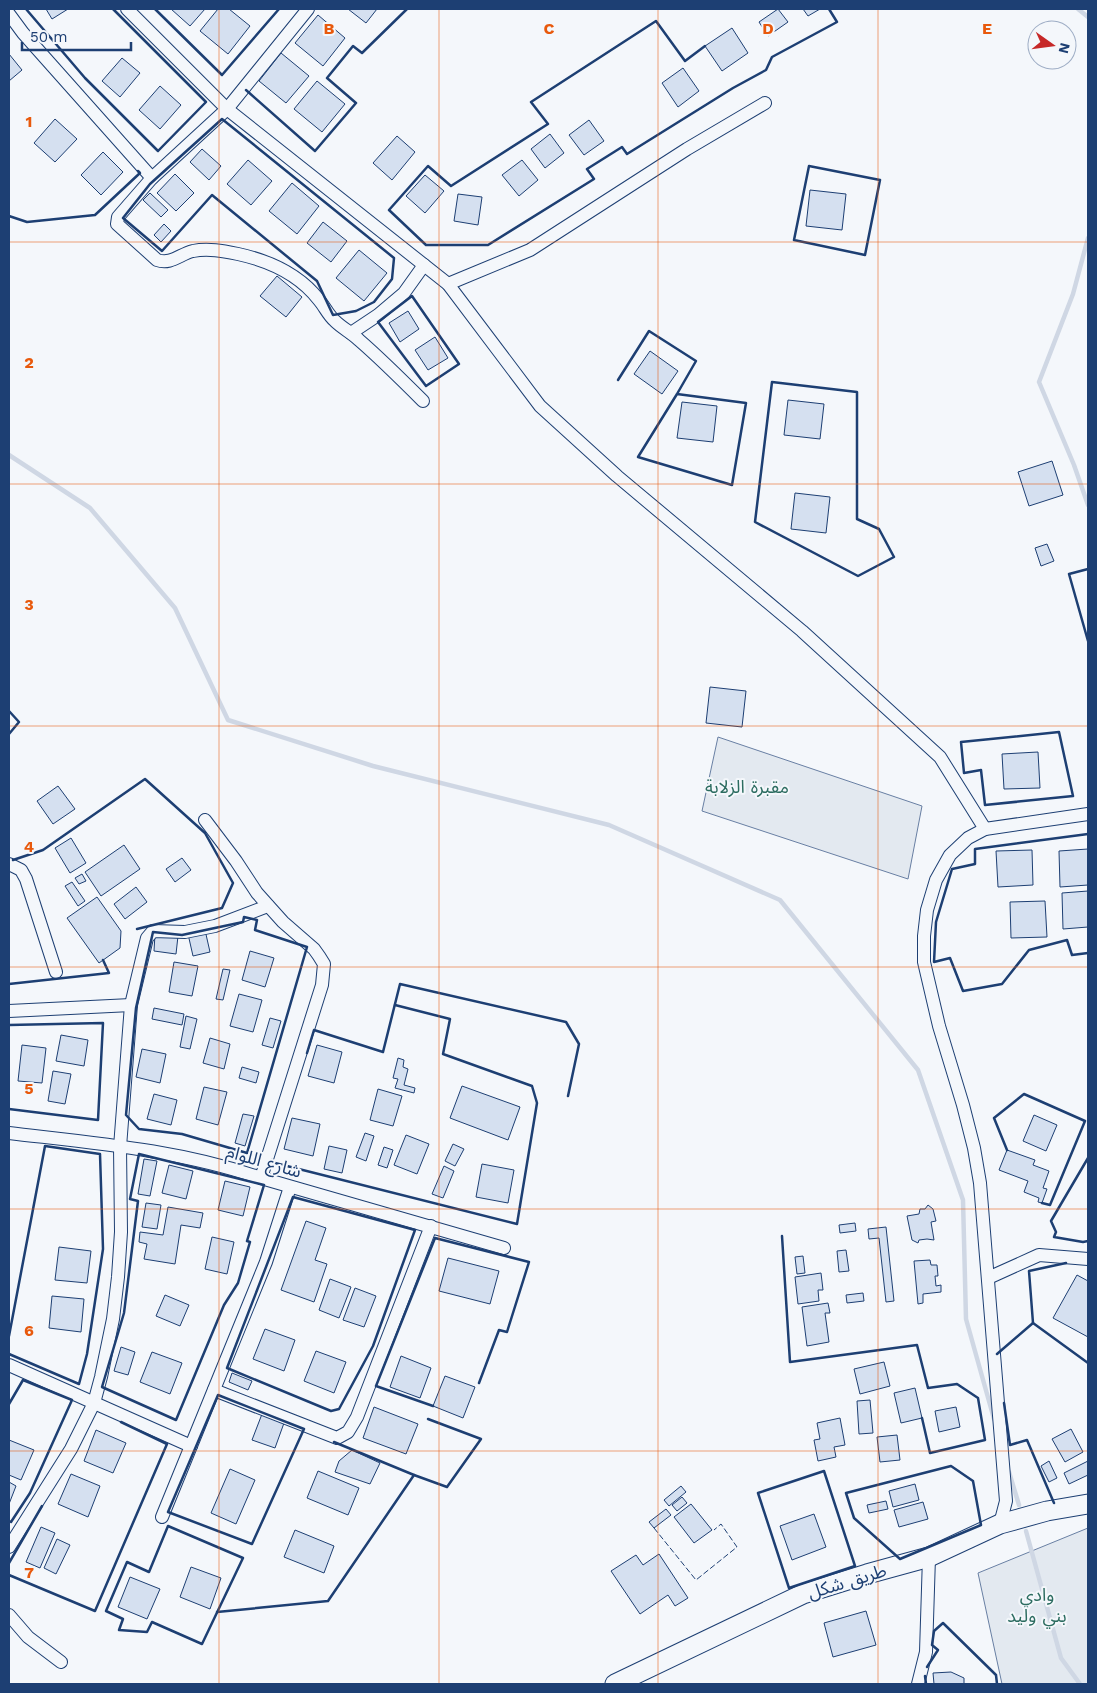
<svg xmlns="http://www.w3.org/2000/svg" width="1097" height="1693" font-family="'Work Sans','Noto Sans Arabic',sans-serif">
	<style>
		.green { fill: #e3e9f0; stroke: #687fa3 }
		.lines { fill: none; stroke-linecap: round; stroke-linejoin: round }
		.stream { stroke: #cfd7e4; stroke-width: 4.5 }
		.building { fill: #d5e0f0; stroke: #1d3f73 }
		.street-casing { stroke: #1d3f73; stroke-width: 14 }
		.secondary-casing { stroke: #1d3f73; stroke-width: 21 }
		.street { stroke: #f4f7fb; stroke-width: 12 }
		.secondary { stroke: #f4f7fb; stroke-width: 19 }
		.fence { stroke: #1d3f73; stroke-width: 1; stroke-dasharray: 6 2.5; stroke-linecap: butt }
		.wall { stroke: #1d3f73; stroke-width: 2.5 }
		.grid { fill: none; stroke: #e8590c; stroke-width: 1; stroke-opacity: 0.55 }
		.labels { text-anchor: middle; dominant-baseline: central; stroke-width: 4; stroke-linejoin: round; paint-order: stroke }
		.park-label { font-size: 18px; fill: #2c6c60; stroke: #f4f7fb }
		.street-label { font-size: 18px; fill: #1d3f73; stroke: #f4f7fb }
		.grid-label { font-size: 16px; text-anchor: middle; font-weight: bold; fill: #e8590c; stroke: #f4f7fb; stroke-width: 4; stroke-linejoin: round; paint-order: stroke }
	</style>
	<rect width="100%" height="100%" fill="#f4f7fb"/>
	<g class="green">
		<path d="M718,737L922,806L908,879L702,811Z"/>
		<path d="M1088,1528V1684H1002L978,1573Z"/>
	</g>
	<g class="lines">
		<g class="stream">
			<path d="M1078,9L1088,17"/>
			<path d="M1088,238L1073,294L1039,382L1074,465L1088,505"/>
			<path d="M9,455L90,508L175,608L228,720L373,766L609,825L780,900L918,1070L963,1200L966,1319L994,1419"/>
			<path d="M1009,1472L1019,1505"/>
			<path d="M1026,1531L1061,1658L1080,1684"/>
		</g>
	</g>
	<g class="building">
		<path d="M46,9H68L52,19Z"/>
		<path d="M171,9H205L190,26Z"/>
		<path d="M218,9H229L250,26L228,54L200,31Z"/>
		<path d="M348,9H377L366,23Z"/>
		<path d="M778,9L788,22L768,36L759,22Z"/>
		<path d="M803,9H820L808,16Z"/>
		<path d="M318,15L345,38L323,66L295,43Z"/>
		<path d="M732,28L748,53L722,71L705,46Z"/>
		<path d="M281,53L309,76L286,103L259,81Z"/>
		<path d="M9,54L22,70L9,81Z"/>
		<path d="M122,58L140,73L120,97L102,81Z"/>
		<path d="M683,68L699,91L678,107L662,83Z"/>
		<path d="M317,81L345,104L322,132L294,109Z"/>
		<path d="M160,86L181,105L160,129L139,110Z"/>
		<path d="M55,119L77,139L55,162L34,143Z"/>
		<path d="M589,120L604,141L584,155L569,135Z"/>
		<path d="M550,134L564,153L545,168L531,149Z"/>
		<path d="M397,136L415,152L392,180L373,163Z"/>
		<path d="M202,149L221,166L209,180L190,162Z"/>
		<path d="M103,152L123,172L101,195L81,175Z"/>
		<path d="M248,160L272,181L251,205L227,184Z"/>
		<path d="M522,160L538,180L519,196L502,175Z"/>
		<path d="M175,174L194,193L176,211L157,193Z"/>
		<path d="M425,175L444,191L425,213L406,196Z"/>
		<path d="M292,183L319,206L297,234L269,211Z"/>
		<path d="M810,190L846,194L842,230L806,226Z"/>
		<path d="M150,193L168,210L161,217L143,200Z"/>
		<path d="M458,194L482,197L478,225L454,221Z"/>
		<path d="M323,222L347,241L331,262L307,243Z"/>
		<path d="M164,224L171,231L161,242L154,235Z"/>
		<path d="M359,250L387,273L364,301L336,278Z"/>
		<path d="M277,276L302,297L286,317L260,296Z"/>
		<path d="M408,311L419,329L400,342L389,323Z"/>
		<path d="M435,337L448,358L428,370L415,350Z"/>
		<path d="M650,351L678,371L662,394L634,374Z"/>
		<path d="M788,400L824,404L820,439L784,435Z"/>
		<path d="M682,402L717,406L713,442L677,438Z"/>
		<path d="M1052,461L1063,495L1029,506L1018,472Z"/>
		<path d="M795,493L830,497L826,533L791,529Z"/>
		<path d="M1047,544L1054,561L1041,566L1035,548Z"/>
		<path d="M710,687L746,691L742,727L706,723Z"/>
		<path d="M1038,752L1040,788L1004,789L1002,754Z"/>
		<path d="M58,786L75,809L53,824L37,801Z"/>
		<path d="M71,838L86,863L70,873L55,848Z"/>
		<path d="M124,845L140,869L101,896L85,872Z"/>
		<path d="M1088,849V885L1060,887L1059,851Z"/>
		<path d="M1032,850L1033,885L998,887L996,851Z"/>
		<path d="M182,858L191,870L175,882L166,869Z"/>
		<path d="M82,874L86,881L79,884L75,878Z"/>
		<path d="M72,882L85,901L78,906L65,886Z"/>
		<path d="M136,887L147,902L125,919L114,904Z"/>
		<path d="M1088,891V927L1063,929L1062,893Z"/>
		<path d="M97,897L121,931L120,948L99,963L67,918Z"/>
		<path d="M1045,901L1047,937L1011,938L1010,902Z"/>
		<path d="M205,930L210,952L193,956L188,934Z"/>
		<path d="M155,934L178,936L176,954L154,951Z"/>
		<path d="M250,951L274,958L265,987L242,980Z"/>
		<path d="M174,962L198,966L192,996L169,992Z"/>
		<path d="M223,969L230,970L223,1000L216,999Z"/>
		<path d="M239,994L262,1000L253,1032L230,1026Z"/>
		<path d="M154,1008L184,1014L182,1025L152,1019Z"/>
		<path d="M186,1016L197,1019L190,1049L180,1047Z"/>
		<path d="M270,1018L281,1021L273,1048L262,1045Z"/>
		<path d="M61,1035L88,1040L84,1066L56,1061Z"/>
		<path d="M210,1038L230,1044L224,1069L203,1063Z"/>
		<path d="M22,1045L46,1048L42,1083L18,1081Z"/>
		<path d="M317,1045L342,1052L334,1083L308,1076Z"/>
		<path d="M142,1049L166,1054L160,1083L136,1077Z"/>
		<path d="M398,1058L404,1060L403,1067L408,1069L404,1085L415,1088L414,1093L395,1088L398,1079L393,1078Z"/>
		<path d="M242,1067L259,1072L256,1083L239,1078Z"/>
		<path d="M53,1071L71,1074L65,1104L48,1101Z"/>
		<path d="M462,1086L520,1107L508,1140L450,1118Z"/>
		<path d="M204,1087L227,1092L218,1125L196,1119Z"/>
		<path d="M378,1089L402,1096L393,1126L370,1120Z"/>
		<path d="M154,1094L177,1100L171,1125L147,1119Z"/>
		<path d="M243,1114L254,1116L245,1146L235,1143Z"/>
		<path d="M1034,1115L1057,1125L1046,1151L1023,1141Z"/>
		<path d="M292,1118L320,1124L313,1156L284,1149Z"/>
		<path d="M365,1133L374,1136L366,1161L356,1157Z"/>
		<path d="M406,1135L429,1144L417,1174L394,1165Z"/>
		<path d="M453,1144L464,1149L455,1166L445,1161Z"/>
		<path d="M329,1146L347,1150L342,1173L324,1169Z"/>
		<path d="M384,1147L393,1150L387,1168L378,1165Z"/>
		<path d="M1007,1150L1035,1160L1033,1165L1049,1171L1043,1188L1047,1189L1042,1203L1038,1202L1039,1198L1024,1192L1028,1181L999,1170Z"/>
		<path d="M144,1159L157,1161L150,1196L138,1194Z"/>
		<path d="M482,1164L514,1170L508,1203L476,1197Z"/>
		<path d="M169,1165L193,1171L186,1199L162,1193Z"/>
		<path d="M444,1166L454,1171L443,1198L432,1194Z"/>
		<path d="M225,1181L250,1187L243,1216L218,1210Z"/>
		<path d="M146,1203L161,1205L157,1229L142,1227Z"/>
		<path d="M928,1205L933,1209L936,1221L931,1222L934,1240L927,1239L919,1240L918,1243L912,1240L907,1216L919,1214L920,1209H925Z"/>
		<path d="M168,1207L203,1213L200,1228L181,1225L175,1264L144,1259L147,1244L139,1242L140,1232L163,1235Z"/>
		<path d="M306,1221L326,1228L315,1260L327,1264L314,1302L281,1290Z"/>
		<path d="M855,1223L856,1231L840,1233L839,1225Z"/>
		<path d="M886,1227L894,1301L886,1302L879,1238L869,1239L868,1229Z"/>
		<path d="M212,1237L234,1242L227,1274L205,1269Z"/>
		<path d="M59,1247L91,1251L87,1283L55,1280Z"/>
		<path d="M846,1250L849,1271L839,1272L837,1251Z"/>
		<path d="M803,1256L805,1273L797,1274L795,1257Z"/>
		<path d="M448,1258L499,1271L490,1304L439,1291Z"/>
		<path d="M930,1260L931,1265H937L938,1276H935L936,1286L941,1285V1292L923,1294V1303L918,1304L914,1261Z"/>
		<path d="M821,1273L823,1290H818L819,1301L798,1304L795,1277Z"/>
		<path d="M1077,1275L1088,1281V1337L1053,1318Z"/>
		<path d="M330,1279L351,1287L339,1318L319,1310Z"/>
		<path d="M355,1288L376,1296L364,1327L343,1320Z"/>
		<path d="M863,1293L864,1301L847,1303L846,1295Z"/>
		<path d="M165,1295L189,1305L180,1326L156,1316Z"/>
		<path d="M52,1296L84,1299L81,1332L49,1328Z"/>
		<path d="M828,1303L830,1313H825L829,1342L807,1346L802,1307Z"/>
		<path d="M265,1329L295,1340L284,1371L253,1359Z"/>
		<path d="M121,1347L135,1352L128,1375L114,1371Z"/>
		<path d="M316,1351L346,1362L334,1393L304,1381Z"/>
		<path d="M152,1352L182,1363L170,1394L140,1382Z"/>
		<path d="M401,1356L431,1368L420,1398L390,1387Z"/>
		<path d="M884,1362L890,1386L860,1394L854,1369Z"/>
		<path d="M232,1373L252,1381L248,1390L229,1382Z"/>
		<path d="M445,1376L475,1387L463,1418L433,1406Z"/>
		<path d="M915,1388L922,1418L901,1423L894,1393Z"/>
		<path d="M870,1400L873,1433L859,1434L857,1401Z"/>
		<path d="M374,1407L418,1424L406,1454L363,1438Z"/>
		<path d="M956,1407L960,1427L939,1432L935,1411Z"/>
		<path d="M262,1414L284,1423L275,1448L252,1440Z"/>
		<path d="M840,1418L845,1445L834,1447L836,1457L818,1461L814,1440L820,1439L817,1423Z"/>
		<path d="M1071,1429L1083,1452L1065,1462L1052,1439Z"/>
		<path d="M96,1430L126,1443L113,1473L84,1461Z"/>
		<path d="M897,1435L900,1460L880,1462L877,1437Z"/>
		<path d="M9,1440L34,1450L21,1480L9,1475Z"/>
		<path d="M352,1450L380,1463L370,1484L335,1472L339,1461Z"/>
		<path d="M1049,1461L1057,1478L1049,1482L1041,1466Z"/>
		<path d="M1088,1461V1475L1069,1484L1064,1473Z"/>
		<path d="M230,1469L255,1480L236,1524L211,1513Z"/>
		<path d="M318,1471L359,1488L348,1515L307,1498Z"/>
		<path d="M71,1474L100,1486L88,1517L58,1504Z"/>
		<path d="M9,1482L16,1486L9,1504Z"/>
		<path d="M915,1484L919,1500L893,1507L889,1491Z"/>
		<path d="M681,1486L686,1492L669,1506L664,1500Z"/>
		<path d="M682,1497L687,1503L677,1511L672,1505Z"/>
		<path d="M886,1501L888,1509L869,1513L867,1505Z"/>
		<path d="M923,1502L928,1519L899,1527L894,1510Z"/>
		<path d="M691,1504L712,1530L694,1543L674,1517Z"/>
		<path d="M666,1509L671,1515L654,1528L649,1522Z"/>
		<path d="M814,1514L826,1547L792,1560L780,1526Z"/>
		<path d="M41,1527L55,1533L40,1568L26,1562Z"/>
		<path d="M295,1530L334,1546L324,1573L284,1557Z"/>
		<path d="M57,1539L70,1545L56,1574L44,1568Z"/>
		<path d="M659,1554L688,1598L675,1606L668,1595L640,1614L611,1571L636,1555L643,1565Z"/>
		<path d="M191,1567L221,1578L210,1609L180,1597Z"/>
		<path d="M130,1577L160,1589L147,1619L118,1607Z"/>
		<path d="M866,1611L876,1645L833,1657L824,1623Z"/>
		<path d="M951,1672L964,1678V1684H934L933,1673Z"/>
	</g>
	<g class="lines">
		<g class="street-casing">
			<g id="street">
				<path d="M127,9L227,109L448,284L540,406L617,476L802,631L940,757L985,829"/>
				<path d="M308,9L227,109L152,178L118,217L117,224L157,260C171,265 180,254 193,251C208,248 223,251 238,254C270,261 299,274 319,300C325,307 328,315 335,321C342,328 352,333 359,340C381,359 402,380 423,401"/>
				<path d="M9,14L23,33L152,178"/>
				<path d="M448,284L530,250L687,149L765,103"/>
				<path d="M351,333L378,315L404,293L424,265"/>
				<path d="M205,820L236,861L257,893L283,922L314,949L319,956L324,964L322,985L261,1178"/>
				<path d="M9,864L21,870L26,879L56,972"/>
				<path d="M9,1011L131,1005"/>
				<path d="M9,1133C93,1143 180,1150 261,1178L504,1248"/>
				<path d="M988,1278L1039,1255L1088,1259"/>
				<path d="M9,1365L191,1446"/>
				<path d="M214,1390L337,1438L348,1432L357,1417L431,1226"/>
				<path d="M162,1517L266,1262L290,1187"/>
				<path d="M1000,1524L1006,1501L980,1183L974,1148L963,1105L939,1026L924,962V936L927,910L936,880L950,855L968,838L985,829L1088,814"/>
				<path d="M9,1547L71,1449L94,1403L101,1377L113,1319L118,1277L121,1232L120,1147L131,1005L147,938L153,931L185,932L215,926L268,906"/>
				<path d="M9,1615L28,1637L61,1662"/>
				<path d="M918,1684L926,1652L929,1557"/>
			</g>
		</g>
		<g class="secondary-casing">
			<path id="secondary" d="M615,1684L803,1594L867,1574L929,1557L1000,1524L1047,1511L1088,1504"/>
		</g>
		<use href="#street" class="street"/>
		<use href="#secondary" class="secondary"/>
		<path class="fence" d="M654,1528L696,1580L737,1547L721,1524L714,1530"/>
		<g class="wall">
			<path d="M26,9L85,78L158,151L206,102L113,9"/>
			<path d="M155,9L222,75L279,9"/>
			<path d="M705,46L685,61L656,21L531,102L548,124L451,186L428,166L389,210L426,245H488L594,179L587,169L622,147L627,154L733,88L766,70L772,57L837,22L829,9"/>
			<path d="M246,90L315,151L356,103L327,78L353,46L362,53L407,9"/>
			<path d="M222,119L394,258L392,279L374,302L356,311L333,315L317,281L212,195L162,251L123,218L150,184Z"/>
			<path d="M809,166L880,180L865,255L794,240Z"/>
			<path d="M9,216L27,222L95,215L140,173L138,171"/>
			<path d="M412,296L459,364L426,386L378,322Z"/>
			<path d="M618,380L649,331L696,361L677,394L746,403L732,485L638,457L677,394"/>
			<path d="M772,382L857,392V519L879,529L894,557L858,576L755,522Z"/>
			<path d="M1088,569L1069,574L1088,641"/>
			<path d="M9,711L19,722L9,734"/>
			<path d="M1059,732L1073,796L985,805L981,770L964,773L961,742Z"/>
			<path d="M1088,834L975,849V864L952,869L936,922L934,962L950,958L963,991L1002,984L1029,950L1067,940L1072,955L1088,953"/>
			<path d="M13,860L43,850L145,779L205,833L233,883L222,908L137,929"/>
			<path d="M244,917L257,920L255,930L307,947L247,1153L182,1134L139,1129L126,1115L136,1008L153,932L182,935L243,922Z"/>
			<path d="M9,984L109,973L103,960"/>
			<path d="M9,1025L103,1023L98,1120L9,1109"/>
			<path d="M307,1053L314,1030L383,1052L400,984L566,1022L579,1044L568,1096"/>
			<path d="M1007,1150L994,1118L1024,1094L1085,1121L1050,1205L1042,1203"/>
			<path d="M139,1154L264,1185L247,1241L250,1242L238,1283L224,1305L176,1420L102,1387L124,1313L138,1201L130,1199Z"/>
			<path d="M1088,1158L1051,1221L1056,1232L1054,1237L1083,1242L1088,1241"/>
			<path d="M272,1160L271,1162L517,1224L537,1103L532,1086L443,1054L450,1019L395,1005"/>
			<path d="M293,1197L415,1230L373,1346L339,1409L331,1411L227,1368Z"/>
			<path d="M782,1236L790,1362L917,1345L928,1388L957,1384L978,1398L985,1440L930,1453L922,1418"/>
			<path d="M1066,1263L1029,1271L1033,1323L1088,1363"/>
			<path d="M9,1336L45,1146L100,1154L103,1249L87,1354L79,1384L9,1354"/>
			<path d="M997,1354L1033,1323"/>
			<path d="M218,1395L304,1429L252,1544L168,1512Z"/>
			<path d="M1004,1403L1010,1445L1027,1440L1054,1503"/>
			<path d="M9,1404L23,1380L72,1400L30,1493L11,1522L9,1521"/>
			<path d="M433,1406L376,1386L435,1238L529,1262L507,1332L499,1330L479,1383"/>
			<path d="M951,1466L973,1481L981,1525L900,1559L854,1518L846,1493Z"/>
			<path d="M824,1471L855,1566L789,1588L758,1493Z"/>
			<path d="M414,1475L447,1487L481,1439L428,1419"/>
			<path d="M168,1526L243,1558L202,1644L152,1622L147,1632L119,1630L123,1619L106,1611L127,1562L149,1572Z"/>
			<path d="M9,1563L42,1506"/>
			<path d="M9,1575L95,1611L167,1444L121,1422"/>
			<path d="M217,1612L328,1601L414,1475L334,1442"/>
			<path d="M927,1667L938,1650L932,1645L934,1631L943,1623L996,1675L997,1684"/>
			<path d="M925,1676L926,1684"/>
		</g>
	</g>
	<path class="grid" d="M219,9V1684M439,9V1684M658,9V1684M878,9V1684M9,242H1088M9,484H1088M9,726H1088M9,967H1088M9,1209H1088M9,1451H1088"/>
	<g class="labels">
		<g class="park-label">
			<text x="747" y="786">مقبرة الزلابة</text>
			<text x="1037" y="1594">وادي<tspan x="1037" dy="21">بني وليد</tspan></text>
		</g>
		<g class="street-label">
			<text transform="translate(264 1161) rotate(16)">شارع اللوام</text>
			<text transform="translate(847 1581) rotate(-17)">طريق شكل</text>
		</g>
	</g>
	<g class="grid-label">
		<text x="329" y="34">B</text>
		<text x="549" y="34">C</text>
		<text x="768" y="34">D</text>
		<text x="987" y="34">E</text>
		<text x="29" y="127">1</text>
		<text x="29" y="368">2</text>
		<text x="29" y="610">3</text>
		<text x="29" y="852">4</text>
		<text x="29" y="1094">5</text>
		<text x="29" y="1336">6</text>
		<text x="29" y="1578">7</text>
	</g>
	<rect width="1097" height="1693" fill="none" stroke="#1d3f73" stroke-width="20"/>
	<g transform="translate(1052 45) rotate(104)"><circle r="24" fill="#f4f7fb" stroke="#9eadc5"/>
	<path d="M0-4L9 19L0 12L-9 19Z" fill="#c62828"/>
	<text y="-8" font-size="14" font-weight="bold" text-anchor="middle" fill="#1d3f73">N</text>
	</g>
	<path d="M22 42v8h109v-8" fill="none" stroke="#1d3f73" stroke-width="2.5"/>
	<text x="30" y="42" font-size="15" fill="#1d3f73" stroke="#f4f7fb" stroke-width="4" paint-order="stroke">50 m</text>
</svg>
